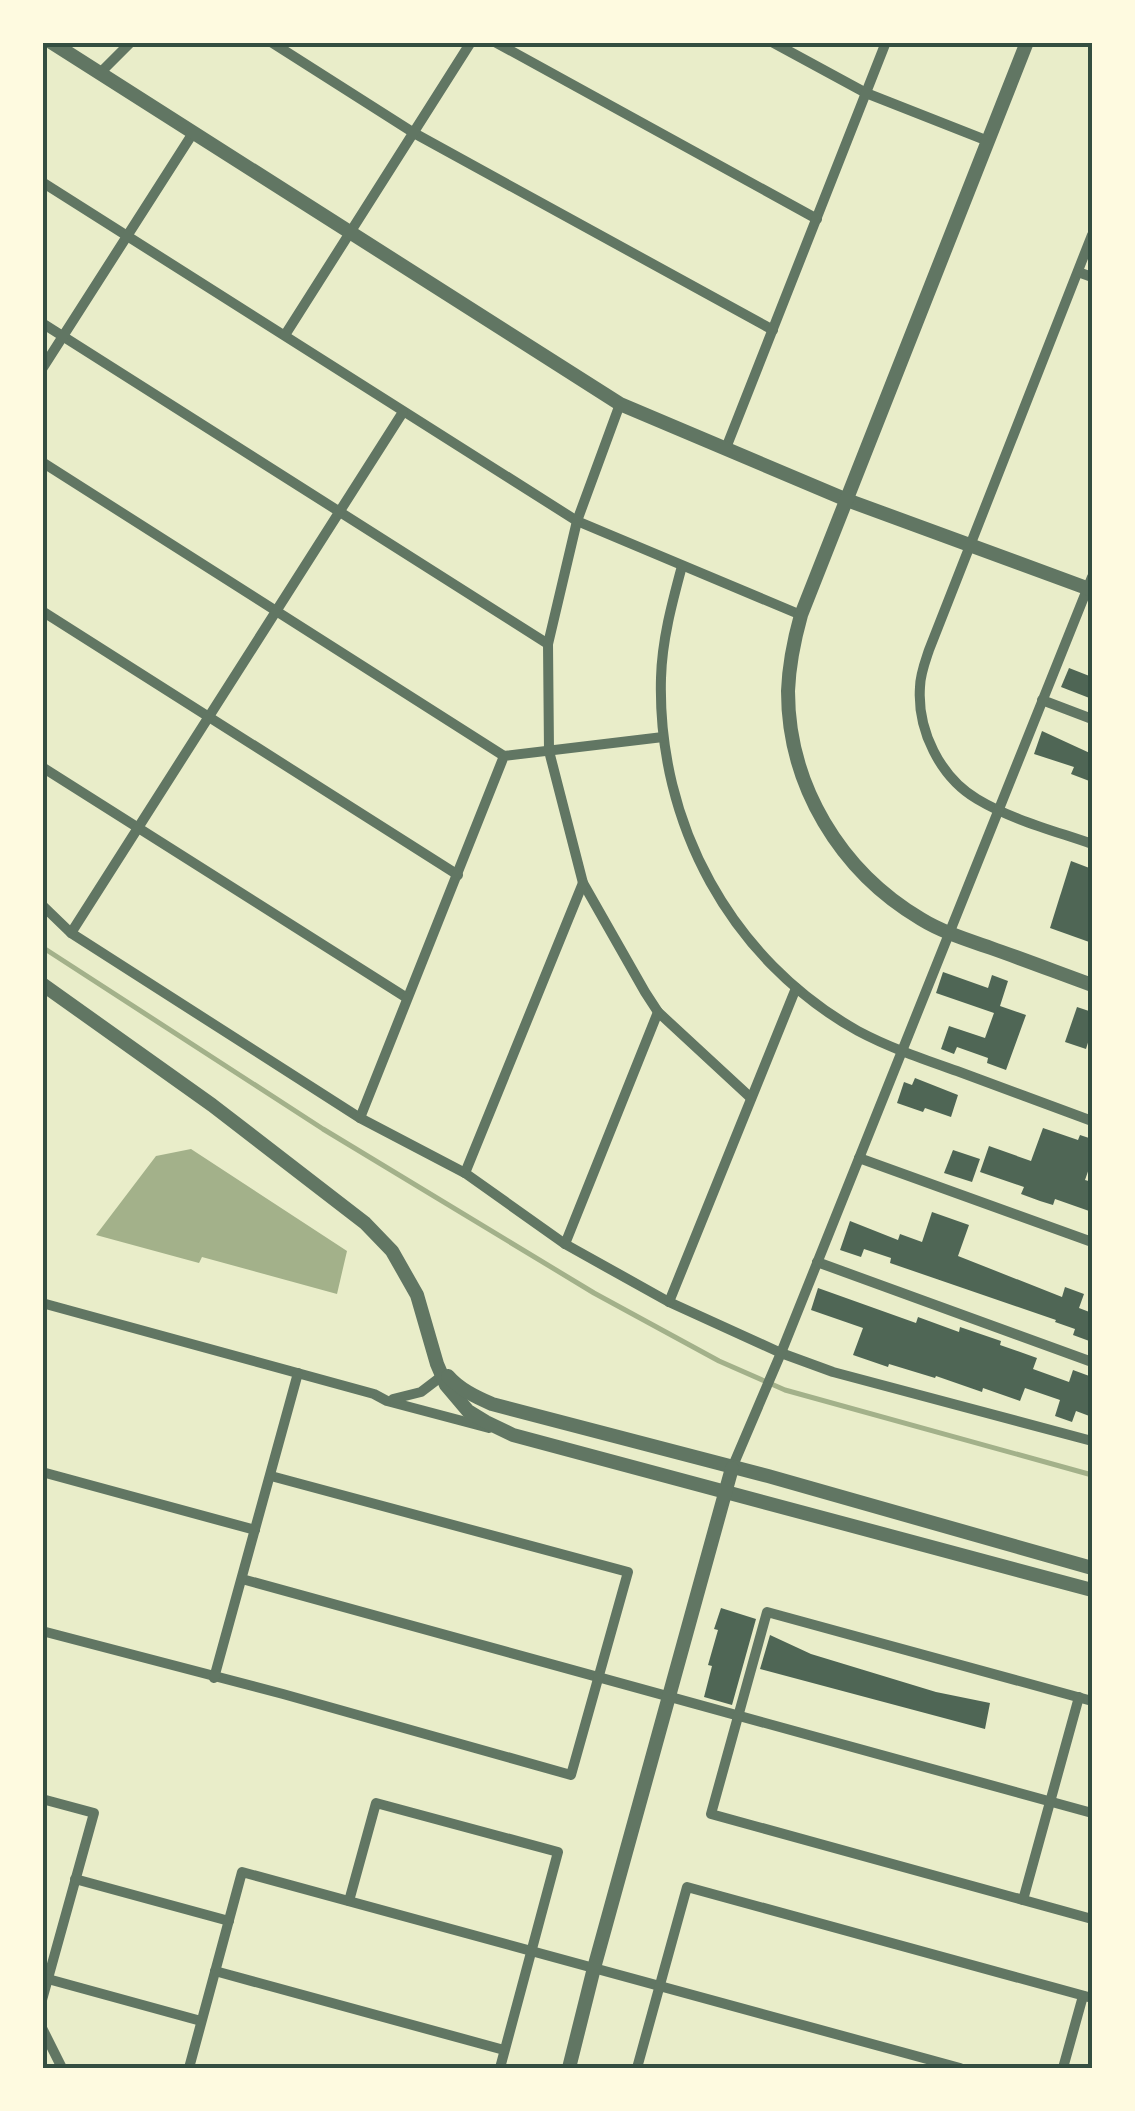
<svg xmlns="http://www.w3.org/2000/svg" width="1135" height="2111" font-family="Helvetica,sans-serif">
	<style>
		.water { fill: #a3b18a }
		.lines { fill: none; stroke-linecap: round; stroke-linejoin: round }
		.stream { stroke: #a3b18a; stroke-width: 5 }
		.building { fill: #4f6655 }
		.minor { stroke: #617663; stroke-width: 10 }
		.tertiary { stroke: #617663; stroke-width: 14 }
		.neatline { fill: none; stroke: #344e41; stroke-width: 4 }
	</style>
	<rect width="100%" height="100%" fill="#e9edc9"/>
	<path class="water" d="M191,1149L347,1251L337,1294L202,1257L199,1263L96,1235L156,1156Z"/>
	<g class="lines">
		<path class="stream" d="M42,947L323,1129L594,1293L719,1361L785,1390L1092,1475"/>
	</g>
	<g class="building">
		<path d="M1069,668L1092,677V699L1061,687Z"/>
		<path d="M1042,731L1092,754V782L1071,774L1074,767L1034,754Z"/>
		<path d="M1071,861L1092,869V943L1050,928Z"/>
		<path d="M943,972L988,988L992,975L1008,981L1000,1006L1026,1015L1006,1070L987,1063L988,1058L957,1047L954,1054L941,1049L949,1026L985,1038L994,1013L936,993Z"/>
		<path d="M1077,1007L1092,1012V1030L1086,1049L1065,1042Z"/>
		<path d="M915,1078L958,1095L951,1117L925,1108L923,1112L897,1103L904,1082L912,1085Z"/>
		<path d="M1043,1128L1078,1140L1080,1135L1092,1139V1160L1085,1180L1092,1182V1212L1055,1199L1053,1205L1040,1201L1021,1194L1024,1187L980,1172L989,1146L1031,1161Z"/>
		<path d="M953,1150L980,1159L972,1182L944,1173Z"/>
		<path d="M932,1212L969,1225L958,1256L1062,1297L1065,1287L1084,1294L1079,1308L1092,1313V1342L1073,1335L1075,1329L1055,1322L1056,1320L890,1263L891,1258L864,1249L861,1257L840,1250L850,1221L898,1240L900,1234L922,1242Z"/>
		<path d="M818,1288L916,1323L918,1317L959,1332L960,1327L1001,1341L1000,1345L1037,1358L1033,1369L1069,1382L1073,1370L1092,1377V1417L1076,1411L1072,1422L1055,1416L1060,1400L1025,1388L1020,1401L983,1388L982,1392L936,1376L935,1378L889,1364L888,1367L853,1355L863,1328L811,1310Z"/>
		<path d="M721,1608L756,1619L732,1705L704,1697L712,1666L708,1665L718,1630L714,1629Z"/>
		<path d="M770,1635L811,1654L936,1692L990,1703L985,1729L760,1669Z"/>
	</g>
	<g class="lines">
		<g class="minor">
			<path d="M271,42L414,133L773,330"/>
			<path d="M495,42L817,219"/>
			<path d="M772,42L866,93L988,141"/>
			<path d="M100,73L131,42"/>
			<path d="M42,182L577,521L801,615"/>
			<path d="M1092,235L929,650C925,662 920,675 920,687C917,730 940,777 977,799C1012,820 1055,831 1092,844"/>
			<path d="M1078,272L1092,277"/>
			<path d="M42,323L548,644"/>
			<path d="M285,335L471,42"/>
			<path d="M42,369L193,133"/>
			<path d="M620,404L577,521L548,644L549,751L583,883L645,992L658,1012L751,1098"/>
			<path d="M726,448L886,42"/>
			<path d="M42,462L504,756"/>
			<path d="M682,566C672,603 662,640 661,678C657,823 731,960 858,1031C890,1048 923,1059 957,1071C1002,1088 1047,1104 1092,1121"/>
			<path d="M42,611L458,875"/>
			<path d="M1042,700L1092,719"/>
			<path d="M42,767L407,998"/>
			<path d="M42,905L71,933L360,1118L465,1173L565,1244L669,1302L781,1353L833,1372L1092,1441"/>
			<path d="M71,933L403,412"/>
			<path d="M360,1118L504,756L663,737"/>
			<path d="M859,1158L1092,1242"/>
			<path d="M465,1173L583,883"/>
			<path d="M565,1244L658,1012"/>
			<path d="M817,1262L1092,1362"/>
			<path d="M669,1302L796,988"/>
			<path d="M42,1303L374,1394L387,1401L489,1428"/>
			<path d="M393,1399L421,1392L442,1376"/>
			<path d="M732,1468L781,1353L1092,577"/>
			<path d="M42,1472L255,1530"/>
			<path d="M242,1579L1092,1813"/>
			<path d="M42,1631L283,1694L571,1775L628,1572L271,1476"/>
			<path d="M214,1678L298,1373"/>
			<path d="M1092,1701L767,1612L711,1814L1092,1919"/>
			<path d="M42,1799L94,1813L42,2000"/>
			<path d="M75,1879L229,1921"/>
			<path d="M1023,1900L1079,1697"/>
			<path d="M349,1901L376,1803L558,1852L500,2068"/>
			<path d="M215,1971L504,2050"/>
			<path d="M48,1979L201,2021"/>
			<path d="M42,2028L62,2068"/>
			<path d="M189,2068L242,1872L960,2068"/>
			<path d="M637,2068L687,1887L1092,1998"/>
			<path d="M1063,2068L1083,1996"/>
		</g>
		<g class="tertiary">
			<path d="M51,42L620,404L847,500L1092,590"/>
			<path d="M1027,42L801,615C794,640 789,665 788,691C788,785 840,871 921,919C942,932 968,940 991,948C1025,960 1059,973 1092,985"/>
			<path d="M42,984L212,1105L365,1223L392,1251L417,1295L437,1364L446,1385L468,1411L486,1422L513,1435L1092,1590"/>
			<path d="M448,1376C459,1389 476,1397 492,1404L768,1476L1092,1568"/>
			<path d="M569,2068L594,1968L732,1468"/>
		</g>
	</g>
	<rect width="1135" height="2111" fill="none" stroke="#fefae0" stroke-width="90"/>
	<rect x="45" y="45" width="1045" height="2021" class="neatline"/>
</svg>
